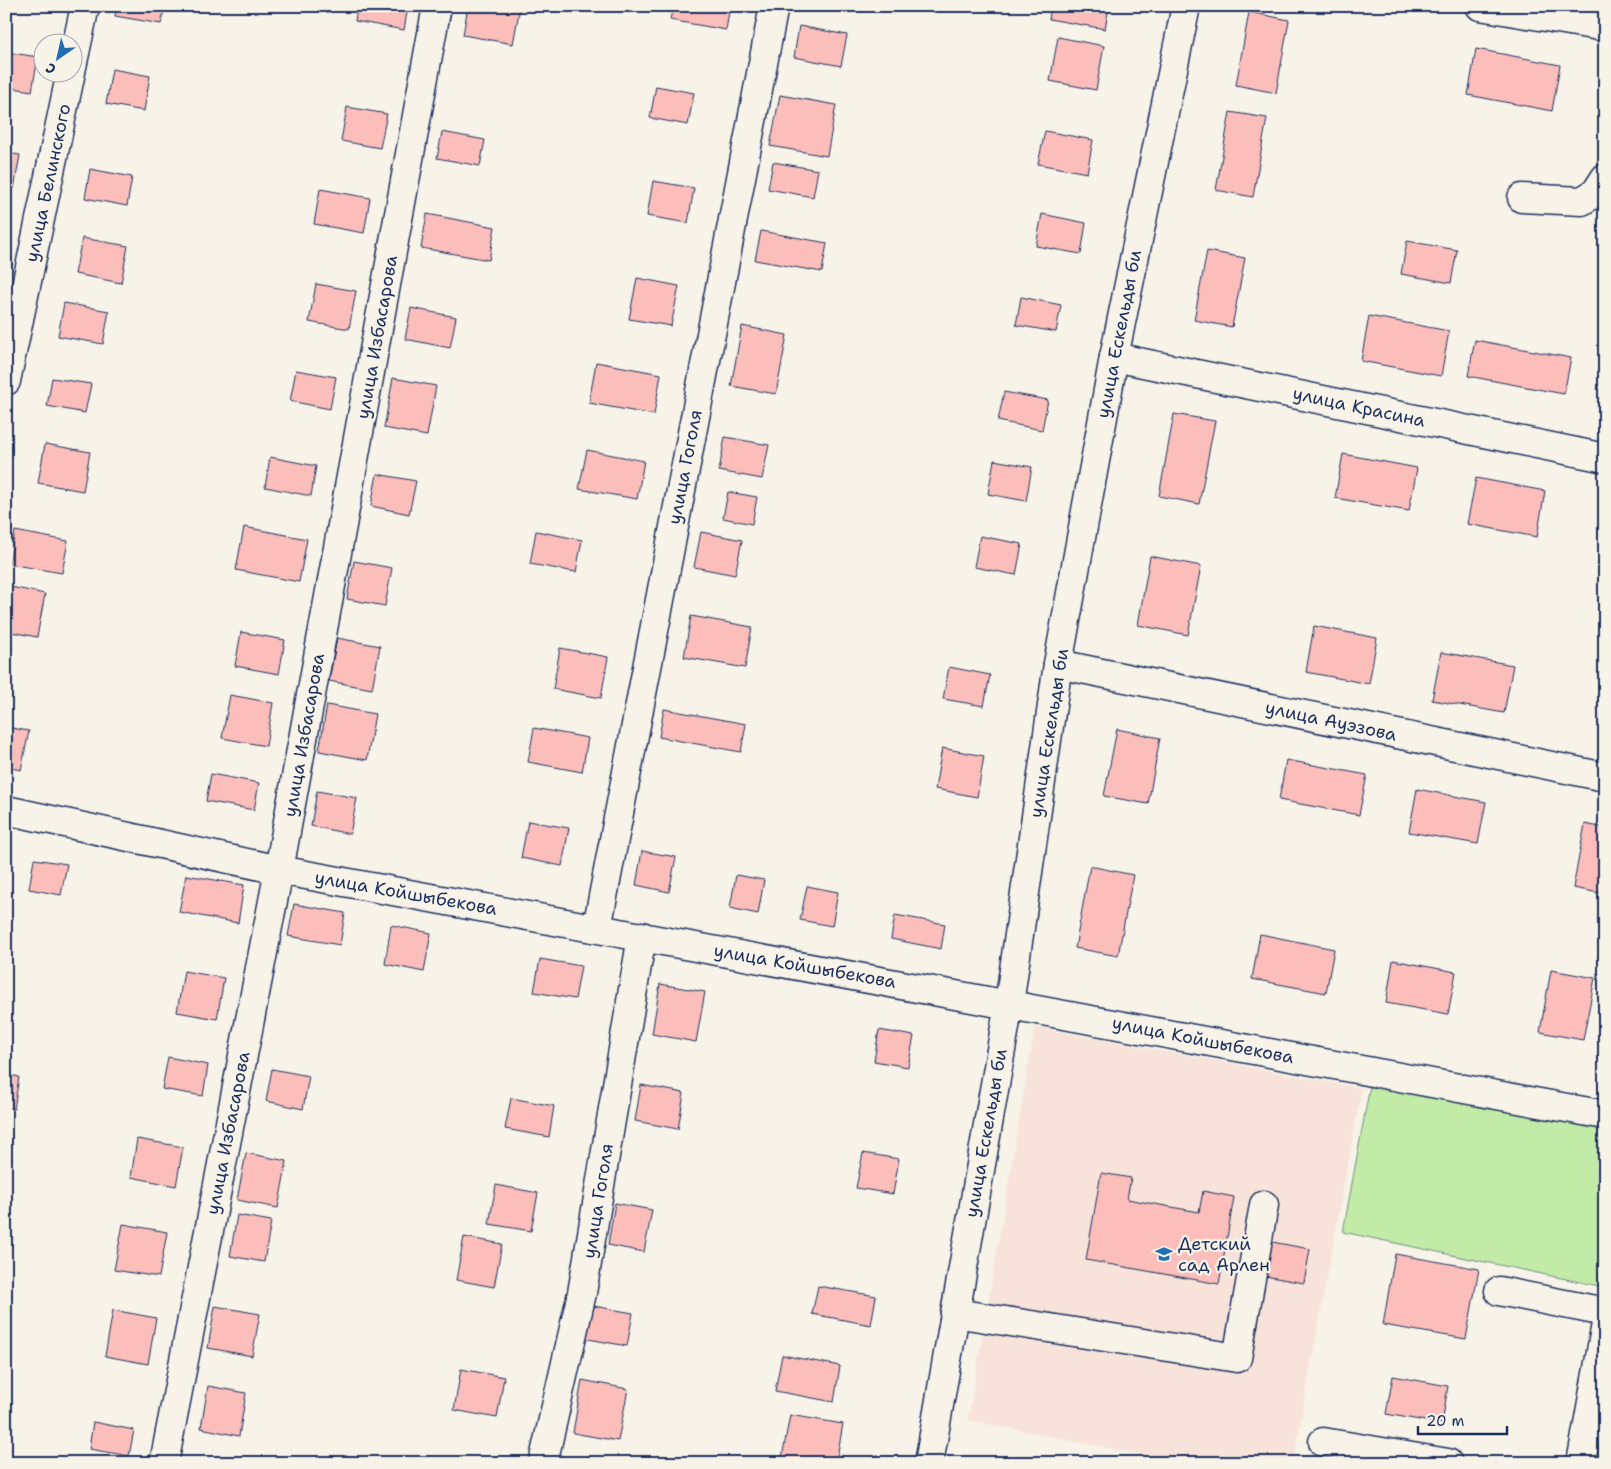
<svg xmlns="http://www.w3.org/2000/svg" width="1611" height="1469" font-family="'Shantell Sans',sans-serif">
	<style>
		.built { fill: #f8e3da }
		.green { fill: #c2eba7; stroke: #6e8d82 }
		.building { fill: #fbbebb; stroke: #1b2f5e }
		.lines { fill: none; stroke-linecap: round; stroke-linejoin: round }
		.minor-casing { stroke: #1b2f5e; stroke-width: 31 }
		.minor { stroke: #f7f3e8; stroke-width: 28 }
		.labels { text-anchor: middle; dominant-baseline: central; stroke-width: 4.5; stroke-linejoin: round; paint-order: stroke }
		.street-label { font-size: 18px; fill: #1b2f5e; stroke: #f7f3e8 }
		.poi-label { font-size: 18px; fill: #1b2f5e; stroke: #f7f3e8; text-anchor: start }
	</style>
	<rect width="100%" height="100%" fill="#f7f3e8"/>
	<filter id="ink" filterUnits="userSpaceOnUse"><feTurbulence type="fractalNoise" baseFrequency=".02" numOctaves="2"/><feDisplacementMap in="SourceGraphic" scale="10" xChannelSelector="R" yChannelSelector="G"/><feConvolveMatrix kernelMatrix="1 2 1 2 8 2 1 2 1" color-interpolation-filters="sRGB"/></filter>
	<g filter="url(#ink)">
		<path class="built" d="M1035,1027L1362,1088L1293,1463H1183L968,1420Z"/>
		<path class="green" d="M1370,1086L1605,1125V1249L1599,1286L1343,1232Z"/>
		<g class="building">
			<path d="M117,6H165L161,24L115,16Z"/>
			<path d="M357,6H408L404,30L355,21Z"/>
			<path d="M468,6L520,7L513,44L463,35Z"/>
			<path d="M673,6H730L726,30L670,20Z"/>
			<path d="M1051,6H1109L1105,29L1049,19Z"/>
			<path d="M1249,12L1289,20L1276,93L1236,85Z"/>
			<path d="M799,26L847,35L841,66L794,57Z"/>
			<path d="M1058,37L1104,46L1096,90L1050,81Z"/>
			<path d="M1476,49L1560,65L1552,111L1468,95Z"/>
			<path d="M6,52L38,57L32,91L6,87Z"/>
			<path d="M112,69L150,76L144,111L106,104Z"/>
			<path d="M656,86L694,93L688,125L650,118Z"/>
			<path d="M780,95L836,105L827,156L770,146Z"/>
			<path d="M347,107L387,114L380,148L341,141Z"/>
			<path d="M1230,112L1267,118L1253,197L1216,190Z"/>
			<path d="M1045,131L1093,140L1087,173L1038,164Z"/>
			<path d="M442,132L485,140L480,166L437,158Z"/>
			<path d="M6,153L20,155L14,189L6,188Z"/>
			<path d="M773,162L818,170L813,197L768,189Z"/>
			<path d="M90,169L132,177L127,206L85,198Z"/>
			<path d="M653,181L694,188L688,223L647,216Z"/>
			<path d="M320,189L370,198L364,233L314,224Z"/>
			<path d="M427,214L495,227L489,260L421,248Z"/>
			<path d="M1042,214L1086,223L1081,254L1036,246Z"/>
			<path d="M761,231L827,243L822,272L755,260Z"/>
			<path d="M82,238L128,246L121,283L75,274Z"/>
			<path d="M1407,241L1457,250L1451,283L1401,274Z"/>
			<path d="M1207,251L1245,258L1232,327L1194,320Z"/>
			<path d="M637,278L679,286L671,326L629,319Z"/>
			<path d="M316,284L356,291L349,329L309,322Z"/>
			<path d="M1021,297L1061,305L1056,332L1016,325Z"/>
			<path d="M64,303L109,311L103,344L58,336Z"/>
			<path d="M411,308L456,317L450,348L405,339Z"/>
			<path d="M1369,316L1449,331L1441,376L1361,361Z"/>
			<path d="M742,326L787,335L776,394L731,386Z"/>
			<path d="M1475,340L1571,358L1564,394L1468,376Z"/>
			<path d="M596,362L661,374L654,415L589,403Z"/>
			<path d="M296,370L336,377L330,409L290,401Z"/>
			<path d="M52,378L91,384L85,413L47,406Z"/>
			<path d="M393,378L436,386L427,436L384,428Z"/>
			<path d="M1004,392L1048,400L1042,430L998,421Z"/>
			<path d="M1174,414L1215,421L1199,504L1159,496Z"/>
			<path d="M725,437L769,445L762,479L719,471Z"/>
			<path d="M45,444L90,452L83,491L38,483Z"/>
			<path d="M587,450L644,461L637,499L579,489Z"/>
			<path d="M1343,454L1417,468L1409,511L1335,498Z"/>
			<path d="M270,457L316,466L311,496L265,487Z"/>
			<path d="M994,460L1032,467L1026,501L988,494Z"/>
			<path d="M377,474L416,481L409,514L371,506Z"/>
			<path d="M1476,478L1545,491L1537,537L1467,524Z"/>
			<path d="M728,492L757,497L752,524L723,518Z"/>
			<path d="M244,527L307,539L299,582L236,570Z"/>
			<path d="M15,531L68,541L62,573L9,564Z"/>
			<path d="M536,531L582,540L576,572L530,564Z"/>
			<path d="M701,532L742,540L735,575L694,567Z"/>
			<path d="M980,536L1022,544L1016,575L974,567Z"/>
			<path d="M1150,556L1201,566L1188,635L1138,625Z"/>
			<path d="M354,561L392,568L385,606L347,599Z"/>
			<path d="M6,586L45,594L37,637L6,631Z"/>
			<path d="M691,616L752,627L745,668L684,657Z"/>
			<path d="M1314,626L1377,638L1369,684L1306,672Z"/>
			<path d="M241,632L285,640L279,674L235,666Z"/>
			<path d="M337,638L380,646L372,689L329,681Z"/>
			<path d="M560,648L608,657L601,698L553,689Z"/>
			<path d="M1441,652L1513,665L1504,713L1432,700Z"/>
			<path d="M949,667L990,675L984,706L943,699Z"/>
			<path d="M230,695L273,703L266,746L222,738Z"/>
			<path d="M1605,700V726L1600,725Z"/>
			<path d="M327,705L375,714L367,760L319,751Z"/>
			<path d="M664,709L746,724L741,752L659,737Z"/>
			<path d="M6,727L29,731L21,770L6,767Z"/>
			<path d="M534,728L588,738L582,772L528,762Z"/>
			<path d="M1117,729L1160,738L1148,804L1104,796Z"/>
			<path d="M942,748L984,756L977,797L935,789Z"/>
			<path d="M1286,760L1367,775L1359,815L1279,800Z"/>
			<path d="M211,774L259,783L254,810L206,801Z"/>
			<path d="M1417,789L1486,802L1478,844L1409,832Z"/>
			<path d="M317,791L357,798L350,834L311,826Z"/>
			<path d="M528,821L569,828L562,866L521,858Z"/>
			<path d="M1585,824L1605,828V894L1573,888Z"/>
			<path d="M642,851L676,857L669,892L636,885Z"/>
			<path d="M34,859L67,864L61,895L29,889Z"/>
			<path d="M1090,866L1133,875L1118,956L1075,948Z"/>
			<path d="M186,875L244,885L238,923L179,912Z"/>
			<path d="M736,875L764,880L758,914L730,908Z"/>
			<path d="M807,886L838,892L832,926L800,920Z"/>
			<path d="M294,904L345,913L340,945L288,936Z"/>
			<path d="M895,915L945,924L941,949L891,939Z"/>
			<path d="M391,925L431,933L424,972L385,964Z"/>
			<path d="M1260,934L1334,949L1326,993L1252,979Z"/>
			<path d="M540,959L581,966L575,999L534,992Z"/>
			<path d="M1393,960L1456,972L1448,1014L1386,1003Z"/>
			<path d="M1551,970L1595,978L1583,1040L1540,1032Z"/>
			<path d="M184,971L224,978L217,1019L177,1012Z"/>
			<path d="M660,984L705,992L696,1042L652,1034Z"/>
			<path d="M879,1030L914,1036L908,1067L874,1061Z"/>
			<path d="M168,1057L208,1065L203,1096L162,1089Z"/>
			<path d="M272,1069L309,1076L303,1109L266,1101Z"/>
			<path d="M6,1074L19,1077L14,1109L6,1107Z"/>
			<path d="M641,1085L684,1093L678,1129L635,1121Z"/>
			<path d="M511,1098L554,1106L549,1137L505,1129Z"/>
			<path d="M137,1139L183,1147L176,1186L131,1177Z"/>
			<path d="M246,1153L287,1161L278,1208L237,1200Z"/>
			<path d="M863,1153L899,1159L893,1194L856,1188Z"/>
			<path d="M1101,1173L1131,1178L1127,1199L1199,1212L1203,1191L1234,1197L1219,1284L1086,1260Z"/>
			<path d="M496,1185L538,1193L531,1231L489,1224Z"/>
			<path d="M615,1203L652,1210L644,1252L608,1245Z"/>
			<path d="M237,1215L271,1221L264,1262L230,1256Z"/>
			<path d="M123,1224L167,1232L159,1277L114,1270Z"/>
			<path d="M464,1237L502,1244L494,1287L456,1280Z"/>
			<path d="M1272,1242L1310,1249L1304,1283L1265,1276Z"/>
			<path d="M1395,1254L1479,1269L1466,1339L1383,1325Z"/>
			<path d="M818,1286L876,1296L871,1325L812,1314Z"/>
			<path d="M588,1305L633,1313L627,1346L583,1338Z"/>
			<path d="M215,1306L260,1314L252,1356L208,1348Z"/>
			<path d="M113,1310L156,1318L148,1364L105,1356Z"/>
			<path d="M782,1355L840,1366L834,1402L775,1391Z"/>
			<path d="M461,1369L504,1377L497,1418L454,1410Z"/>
			<path d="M1393,1376L1448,1386L1442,1424L1386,1414Z"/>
			<path d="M582,1380L628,1389L618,1441L573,1433Z"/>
			<path d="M208,1386L246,1393L239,1436L201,1428Z"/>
			<path d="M790,1415L843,1424L836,1463H781Z"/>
			<path d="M93,1422L134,1430L129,1456L89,1449Z"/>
		</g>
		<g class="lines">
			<g class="minor-casing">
				<g id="minor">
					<path d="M1480,6L1605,27"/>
					<path d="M72,67L85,6"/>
					<path d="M1522,198L1582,201L1596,192L1605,178"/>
					<path d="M1114,357L1605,458"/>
					<path d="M6,381L71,72"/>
					<path d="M1058,664L1605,777"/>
					<path d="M6,810L279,870L1605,1115"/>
					<path d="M597,928L774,6"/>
					<path d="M1499,1291L1605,1312"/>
					<path d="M955,1313L1237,1358L1264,1205"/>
					<path d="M1323,1442L1448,1463"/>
					<path d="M164,1463L279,870L437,6"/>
					<path d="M543,1463L582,1293L642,936"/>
					<path d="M929,1463L1009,1004L1058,664L1114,357L1186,6"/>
					<path d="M1581,1463L1605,1329"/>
				</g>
			</g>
			<use href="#minor" class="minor"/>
		</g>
	</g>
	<defs>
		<g id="school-bare" transform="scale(1.35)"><path d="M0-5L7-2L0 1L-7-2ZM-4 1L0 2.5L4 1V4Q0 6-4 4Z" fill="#1f6fb2" stroke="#f7f3e8" stroke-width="2.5" paint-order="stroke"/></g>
	</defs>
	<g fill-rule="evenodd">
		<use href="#school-bare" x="1164" y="1254"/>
	</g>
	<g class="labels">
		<g class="street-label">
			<text transform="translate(48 183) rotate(-78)">улица Белинского</text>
			<text transform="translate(1119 334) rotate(-79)">улица Ескельды би</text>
			<text transform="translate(377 337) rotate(-80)">улица Избасарова</text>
			<text transform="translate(1359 407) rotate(12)">улица Красина</text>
			<text transform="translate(685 467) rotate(-79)">улица Гоголя</text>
			<text transform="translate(1331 721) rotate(12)">улица Ауэзова</text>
			<text transform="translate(1049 733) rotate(-81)">улица Ескельды би</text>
			<text transform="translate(304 735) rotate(-80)">улица Избасарова</text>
			<text transform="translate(406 893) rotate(10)">улица Койшыбекова</text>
			<text transform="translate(805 966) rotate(10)">улица Койшыбекова</text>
			<text transform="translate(1203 1040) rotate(11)">улица Койшыбекова</text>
			<text transform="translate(228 1133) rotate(-79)">улица Избасарова</text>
			<text transform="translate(986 1133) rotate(-80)">улица Ескельды би</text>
			<text transform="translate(598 1201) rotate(-81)">улица Гоголя</text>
		</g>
		<g class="poi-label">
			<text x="1178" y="1244">Детский<tspan x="1178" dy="21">сад Арлен</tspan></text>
		</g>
	</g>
	<rect width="1611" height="1469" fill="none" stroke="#f7f3e8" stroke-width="25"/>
	<rect x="12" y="12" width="1586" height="1444" fill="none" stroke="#1b2f5e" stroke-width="2" filter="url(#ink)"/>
	<g transform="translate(58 58) rotate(214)"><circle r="24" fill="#f7f3e8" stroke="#9fa5b1"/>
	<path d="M0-4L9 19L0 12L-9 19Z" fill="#1f6fb2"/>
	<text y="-8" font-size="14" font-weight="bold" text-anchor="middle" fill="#1b2f5e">С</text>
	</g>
	<path d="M1418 1426v8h89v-8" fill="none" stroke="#1b2f5e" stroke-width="2.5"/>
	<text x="1426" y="1426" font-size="15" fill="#1b2f5e" stroke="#f7f3e8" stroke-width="4" paint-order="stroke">20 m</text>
</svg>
